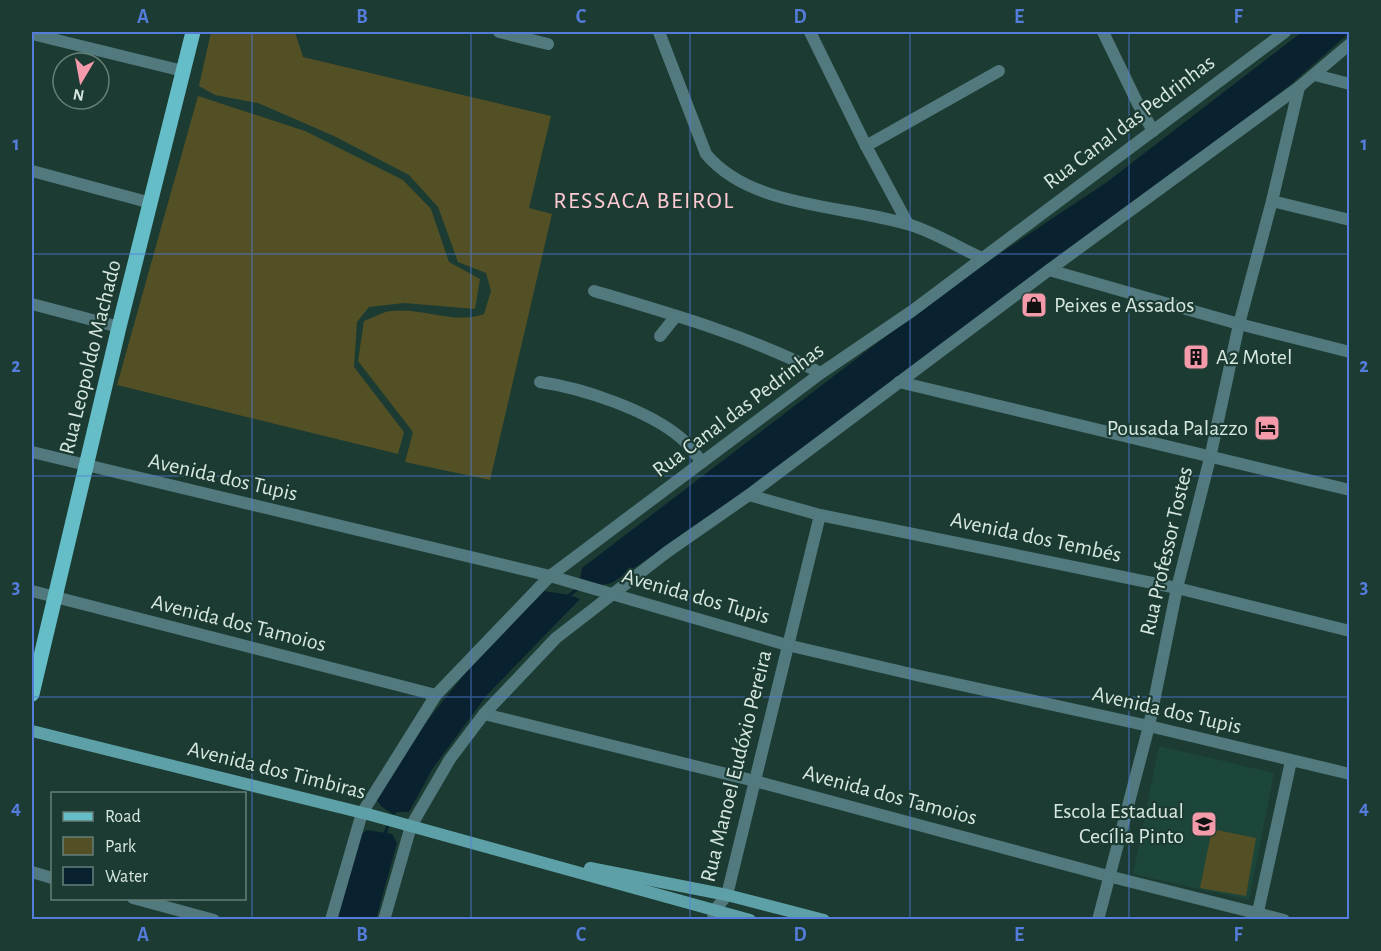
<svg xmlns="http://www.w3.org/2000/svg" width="1381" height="951" font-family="'Alegreya Sans',sans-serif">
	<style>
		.built { fill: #1d463a }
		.green { fill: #535025 }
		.water { fill: #0a2230 }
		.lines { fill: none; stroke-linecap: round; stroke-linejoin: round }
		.stream { stroke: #0a2230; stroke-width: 3 }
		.street { stroke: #51797e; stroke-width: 12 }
		.secondary { stroke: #5da0a7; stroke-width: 12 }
		.primary { stroke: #64bdc7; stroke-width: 15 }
		.grid { fill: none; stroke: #547cdb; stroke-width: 1.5; stroke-opacity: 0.55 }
		.labels { text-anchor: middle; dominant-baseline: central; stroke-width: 4.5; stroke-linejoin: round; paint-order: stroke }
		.street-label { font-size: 22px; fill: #d6e7e1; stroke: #1c3b32 }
		.poi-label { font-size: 22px; fill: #d6e7e1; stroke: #1c3b32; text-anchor: start }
		.neighbourhood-label { font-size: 24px; letter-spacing: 1.5px; fill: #fecad3; stroke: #1c3b32 }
		.neatline { fill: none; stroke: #547cdb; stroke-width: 2 }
		.grid-label { font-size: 20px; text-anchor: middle; font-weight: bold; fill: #547cdb }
	</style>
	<rect width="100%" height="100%" fill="#1c3b32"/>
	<path class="built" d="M1159,746L1274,773L1249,900L1133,874Z"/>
	<g class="green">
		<path d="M211,32H295L303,57L551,116L529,208L552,214L490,480L405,462L413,432L358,361L364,321C373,318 382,312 391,311C422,307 455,325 484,314L491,291L486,273L458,262L438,207L409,175L334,136L258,103L215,95L199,86Z"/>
		<path d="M198,96L305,131L403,180L431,209L449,262L480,279L475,309L404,303L369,307L357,322L354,367L404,432L398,454L117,385Z"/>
		<path d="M1212,829L1256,838L1246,896L1200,888Z"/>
	</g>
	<g class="water">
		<path d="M1302,32H1349V33L1289,86L853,413L758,480L735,499L612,583L601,585L580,580L582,568L956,283L1107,182Z"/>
		<path d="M544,591L570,595L580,599L487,695L433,768L409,812H397L394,815L381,806L377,800L423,726L479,656Z"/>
		<path d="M367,830L392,834L397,843L376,919L335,920L358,836Z"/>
	</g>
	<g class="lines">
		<g class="stream">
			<path d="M568,596L579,588"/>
			<path d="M384,836L389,823"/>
		</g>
		<g class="street">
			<path d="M499,32L548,44"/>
			<path d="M659,32L706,154C751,208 843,205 907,224C933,231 957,247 982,258"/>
			<path d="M810,32L866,146L908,224"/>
			<path d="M1103,32L1137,102L1153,131"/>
			<path d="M32,34L183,71"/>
			<path d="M1315,75L1350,84"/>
			<path d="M866,146L999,71"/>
			<path d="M32,171L151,203"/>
			<path d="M1272,201L1350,220"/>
			<path d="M1049,270L1239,324L1350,352"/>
			<path d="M594,291C672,314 749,336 821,373"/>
			<path d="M32,304L119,327"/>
			<path d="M660,336L676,316"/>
			<path d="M540,382C582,388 648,410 681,438C689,445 695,454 702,462"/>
			<path d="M899,382L1350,490"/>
			<path d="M32,452L550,576L787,645L920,676L1149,726L1350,774"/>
			<path d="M749,495L820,515L1177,588L1350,631"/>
			<path d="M32,591L436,695"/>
			<path d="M484,714L755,781L1108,876L1284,920"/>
			<path d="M32,872L52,878"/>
			<path d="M133,898L214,920"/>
			<path d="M1258,912L1291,761"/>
			<path d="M331,920L362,813L436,695L550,576L821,373L912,311L1285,32"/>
			<path d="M384,920L411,826L450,759L484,714L556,638L667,552L749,495L1049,270L1299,87L1350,44"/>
			<path d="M713,920L714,911L727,895L820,515"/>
			<path d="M1098,920L1149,726L1177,588L1210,458L1239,324L1272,201L1299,87"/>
		</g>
		<g class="secondary">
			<path d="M32,731L371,815L750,920"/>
			<path d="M590,868L727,895L824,920"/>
		</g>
		<path class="primary" d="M32,694L119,327L193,32"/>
	</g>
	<path class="grid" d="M252,32V920M471,32V920M690,32V920M910,32V920M1129,32V920M32,254H1350M32,476H1350M32,697H1350"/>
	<defs>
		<g id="shop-square" transform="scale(1.35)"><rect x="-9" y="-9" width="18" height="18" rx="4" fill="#f39aab" stroke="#1c3b32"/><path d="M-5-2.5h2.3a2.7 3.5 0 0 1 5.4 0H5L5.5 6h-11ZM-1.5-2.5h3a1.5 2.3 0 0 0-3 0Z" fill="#111"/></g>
		<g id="building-square" transform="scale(1.35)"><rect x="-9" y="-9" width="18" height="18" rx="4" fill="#f39aab" stroke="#1c3b32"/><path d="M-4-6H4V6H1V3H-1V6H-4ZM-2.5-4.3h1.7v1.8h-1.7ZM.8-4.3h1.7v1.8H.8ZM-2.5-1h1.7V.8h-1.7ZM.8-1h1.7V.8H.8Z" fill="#111"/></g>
		<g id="hotel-square" transform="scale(1.35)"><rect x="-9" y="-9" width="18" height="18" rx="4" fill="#f39aab" stroke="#1c3b32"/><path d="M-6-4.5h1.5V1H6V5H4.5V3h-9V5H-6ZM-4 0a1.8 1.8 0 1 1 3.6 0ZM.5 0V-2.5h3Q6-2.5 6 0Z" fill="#111"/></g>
		<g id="school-square" transform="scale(1.35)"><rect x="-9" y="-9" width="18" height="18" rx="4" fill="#f39aab" stroke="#1c3b32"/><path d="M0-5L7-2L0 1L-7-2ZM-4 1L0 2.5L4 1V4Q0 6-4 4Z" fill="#111"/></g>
	</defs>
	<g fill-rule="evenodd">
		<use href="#shop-square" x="1034" y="305"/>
		<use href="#building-square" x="1196" y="357"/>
		<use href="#hotel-square" x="1267" y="428"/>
		<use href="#school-square" x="1204" y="824"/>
	</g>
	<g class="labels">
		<g class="street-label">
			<text transform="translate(1129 122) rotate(-37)">Rua Canal das Pedrinhas</text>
			<text transform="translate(90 357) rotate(-76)">Rua Leopoldo Machado</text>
			<text transform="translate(738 410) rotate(-37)">Rua Canal das Pedrinhas</text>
			<text transform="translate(223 477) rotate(13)">Avenida dos Tupis</text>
			<text transform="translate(1036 537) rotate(12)">Avenida dos Tembés</text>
			<text transform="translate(1166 551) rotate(-77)">Rua Professor Tostes</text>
			<text transform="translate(696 596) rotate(16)">Avenida dos Tupis</text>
			<text transform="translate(239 623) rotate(14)">Avenida dos Tamoios</text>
			<text transform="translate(1167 710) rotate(13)">Avenida dos Tupis</text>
			<text transform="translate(736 766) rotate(-76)">Rua Manoel Eudóxio Pereira</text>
			<text transform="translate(277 770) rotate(14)">Avenida dos Timbiras</text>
			<text transform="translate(890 795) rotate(15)">Avenida dos Tamoios</text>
		</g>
		<g class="poi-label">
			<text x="1054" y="305">Peixes e Assados</text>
			<text x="1216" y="357">A2 Motel</text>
			<text x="1248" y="428" text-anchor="end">Pousada Palazzo</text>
			<text x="1184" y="811" text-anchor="end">Escola Estadual<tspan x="1184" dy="25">Cecília Pinto</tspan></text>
		</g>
		<g class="neighbourhood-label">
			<text x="644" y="201">RESSACA BEIROL</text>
		</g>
	</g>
	<rect width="1381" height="951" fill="none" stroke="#1c3b32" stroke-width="66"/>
	<rect x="51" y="792" width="195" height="108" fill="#1c3b32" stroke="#668078" stroke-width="1.5"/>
	<rect x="63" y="812" width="30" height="9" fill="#64bdc7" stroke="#668078" stroke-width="1.5"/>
	<text x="105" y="822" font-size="18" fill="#d6e7e1">Road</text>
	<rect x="63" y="837" width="30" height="18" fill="#535025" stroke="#668078" stroke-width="1.5"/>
	<text x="105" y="852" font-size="18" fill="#d6e7e1">Park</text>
	<rect x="63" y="867" width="30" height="18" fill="#0a2230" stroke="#668078" stroke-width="1.5"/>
	<text x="105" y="882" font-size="18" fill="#d6e7e1">Water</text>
	<g transform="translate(81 81) rotate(190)"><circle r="28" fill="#1c3b32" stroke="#668078" stroke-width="1.5"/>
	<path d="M0-4.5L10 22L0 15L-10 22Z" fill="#f39aab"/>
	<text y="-9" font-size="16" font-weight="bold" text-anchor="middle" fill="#d6e7e1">N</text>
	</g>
	<rect x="33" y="33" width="1315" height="885" class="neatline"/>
	<g class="grid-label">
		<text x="143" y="23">A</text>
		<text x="362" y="23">B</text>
		<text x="581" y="23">C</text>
		<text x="800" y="23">D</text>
		<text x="1019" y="23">E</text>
		<text x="1238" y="23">F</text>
		<text x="16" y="150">1</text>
		<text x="1364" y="150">1</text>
		<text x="16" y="372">2</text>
		<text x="1364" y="372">2</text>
		<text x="16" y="593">3</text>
		<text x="1364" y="593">3</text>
		<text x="16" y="814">4</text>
		<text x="1364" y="814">4</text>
		<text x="143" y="941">A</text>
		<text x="362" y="941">B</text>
		<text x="581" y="941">C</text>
		<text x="800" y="941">D</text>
		<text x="1019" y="941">E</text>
		<text x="1238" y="941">F</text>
	</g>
</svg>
